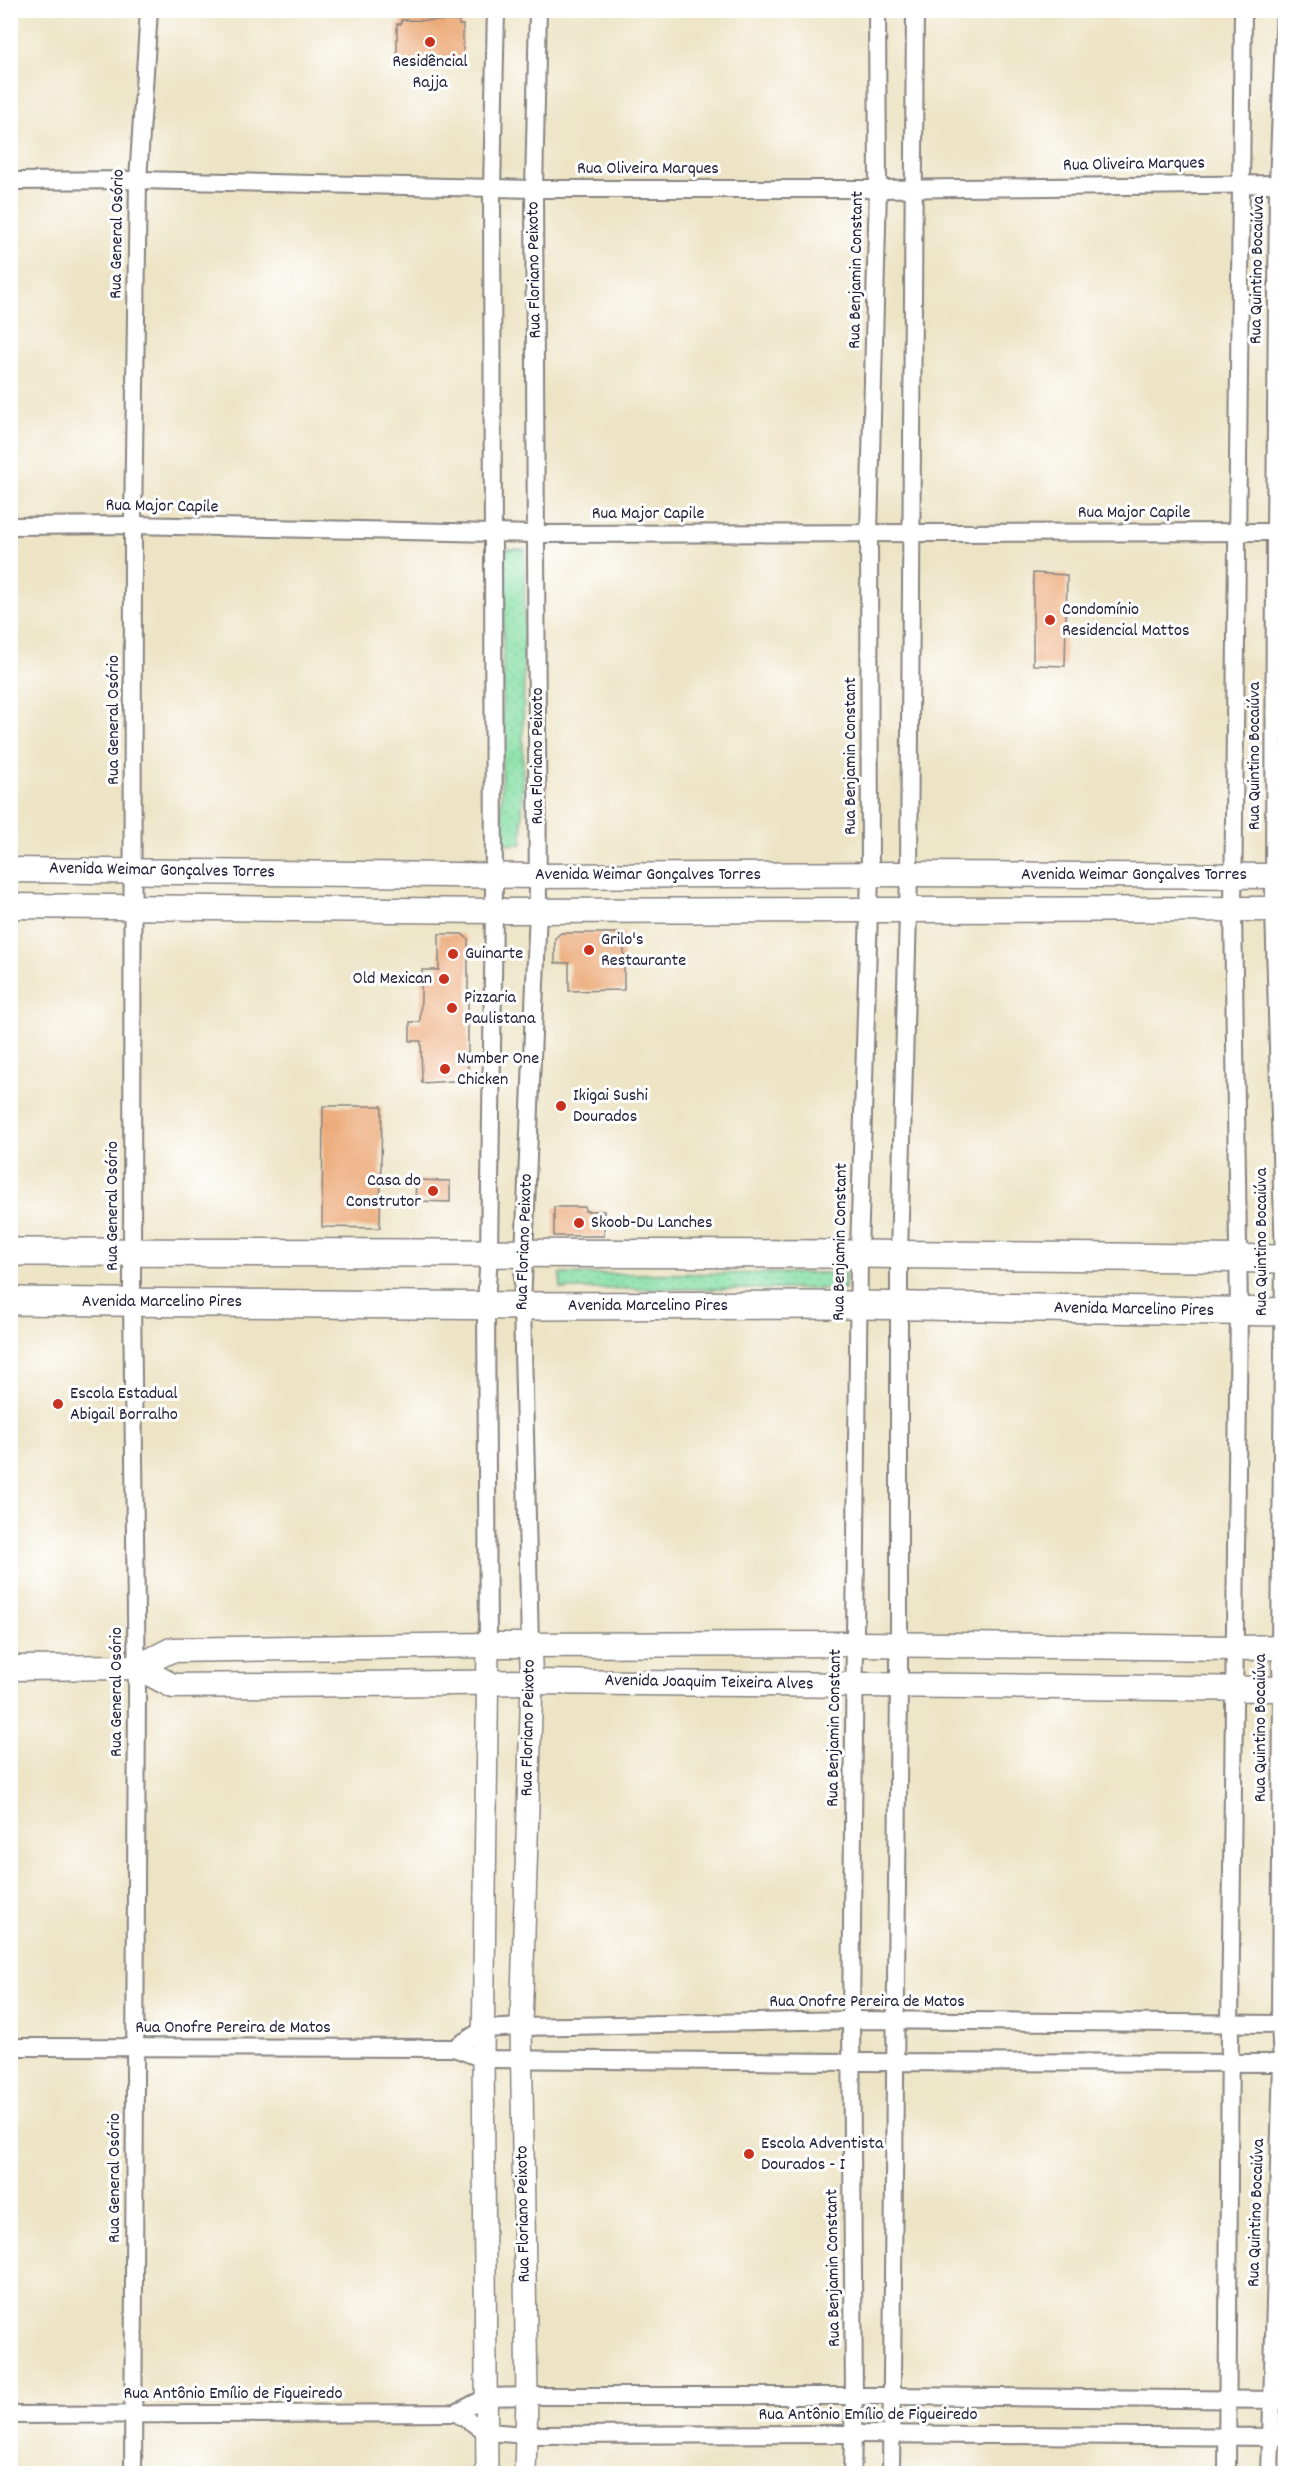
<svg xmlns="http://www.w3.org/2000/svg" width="1296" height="2484" font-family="Dekko,sans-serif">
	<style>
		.grass { fill: url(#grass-dots); stroke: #548070; stroke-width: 1.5 }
		.building { fill: #eca977 }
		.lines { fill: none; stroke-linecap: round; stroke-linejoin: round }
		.minor-casing { stroke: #888380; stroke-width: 20 }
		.tertiary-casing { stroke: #888380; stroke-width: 24 }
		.secondary-casing { stroke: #888380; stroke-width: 27 }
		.primary-casing { stroke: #888380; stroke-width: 30 }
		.minor { stroke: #fff; stroke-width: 16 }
		.tertiary { stroke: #fff; stroke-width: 21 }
		.secondary { stroke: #fff; stroke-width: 24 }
		.primary { stroke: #fff; stroke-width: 27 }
		.poi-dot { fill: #c8321e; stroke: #fff; stroke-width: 2 }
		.labels { text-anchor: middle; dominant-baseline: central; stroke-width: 6; stroke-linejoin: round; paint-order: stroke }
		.poi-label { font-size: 18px; fill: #22223b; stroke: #fff; text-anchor: start }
		.street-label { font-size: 18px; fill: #22223b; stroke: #fff }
	</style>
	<defs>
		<pattern id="grass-dots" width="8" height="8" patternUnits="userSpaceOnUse" patternTransform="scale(1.5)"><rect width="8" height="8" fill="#87dfa4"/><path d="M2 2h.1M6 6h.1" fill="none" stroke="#74bf8e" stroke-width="1.8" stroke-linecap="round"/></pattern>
	</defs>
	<rect width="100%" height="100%" fill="#fff"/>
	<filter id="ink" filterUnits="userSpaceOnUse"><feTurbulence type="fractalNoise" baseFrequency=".0167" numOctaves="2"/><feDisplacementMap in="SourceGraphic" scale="12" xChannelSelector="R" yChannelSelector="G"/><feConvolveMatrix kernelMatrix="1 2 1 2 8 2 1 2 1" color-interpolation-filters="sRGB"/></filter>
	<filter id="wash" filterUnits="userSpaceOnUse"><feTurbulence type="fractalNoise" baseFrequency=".008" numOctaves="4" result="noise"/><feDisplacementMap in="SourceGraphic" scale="24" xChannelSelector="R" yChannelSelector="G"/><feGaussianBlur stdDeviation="1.35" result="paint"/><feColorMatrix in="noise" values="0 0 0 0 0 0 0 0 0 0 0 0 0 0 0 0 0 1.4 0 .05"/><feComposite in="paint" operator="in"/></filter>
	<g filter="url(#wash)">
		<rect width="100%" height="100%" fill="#ede4c5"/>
		<g class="grass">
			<path d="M504,549H525L522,844H501Z"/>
			<path d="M845,1273V1289H561L560,1274Z"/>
		</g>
		<g id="blocks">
			<g class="building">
				<path d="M401,20L459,21V25H463V59H459V64L401,62V59L397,58V24H401Z"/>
				<path d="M1033,573L1067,575L1065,666L1033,665Z"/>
				<path d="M561,933H624V990L569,991V963H555V938Z"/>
				<path d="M439,934H462L468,939V1080L422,1083L421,1041H410V1022H420L422,970H439Z"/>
				<path d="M323,1106H382L380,1228L322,1227Z"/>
				<path d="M416,1180L450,1181V1202L415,1201Z"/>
				<path d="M554,1207H585V1211H604V1236H554Z"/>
			</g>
		</g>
	</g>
	<g filter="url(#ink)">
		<use href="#blocks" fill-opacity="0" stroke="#888380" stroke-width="1.5"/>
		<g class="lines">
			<g class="minor-casing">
				<g id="minor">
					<path d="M10,181L138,180L534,189H878L1286,184"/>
					<path d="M10,526L133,525L537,534L1285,532"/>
					<path d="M488,1645L486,1305L489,1252L494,911L492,189L496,10"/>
					<path d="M530,1645L522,1306L538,909L534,189L538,10"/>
					<path d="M10,2047L454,2048L483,2059L851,2062L1286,2063"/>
					<path d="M454,2048L484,2029L521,2027L851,2020L1286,2024"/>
					<path d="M456,2413L488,2432L526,2435L852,2434L1286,2437"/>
					<path d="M10,2415L456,2413L487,2397L527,2396H892L1286,2400"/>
					<path d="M133,2474L137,1690L132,1302L133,525L138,180L149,10"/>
					<path d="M852,2474L854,2396L851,2020L859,1254L870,874L869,532L878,189L877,10"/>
					<path d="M891,2474L899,1686V1255L909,874L915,10"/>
					<path d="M1227,2474L1230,2025L1239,1312L1233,909L1243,10"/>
					<path d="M1270,2474L1282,2062L1280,2024L1282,1689L1280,1646L1284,1259L1274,908L1275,532L1278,184L1285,10"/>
				</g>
			</g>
			<g class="tertiary-casing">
				<g id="tertiary">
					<path d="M487,2474L483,2059L488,1645"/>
					<path d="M525,2474L527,2396L521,2027L532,1682L530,1645"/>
				</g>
			</g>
			<g class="secondary-casing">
				<g id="secondary">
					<path d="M10,870L538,876L909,874L1286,876"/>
					<path d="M10,906L494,911L1286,909"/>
					<path d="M137,1667L173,1686L532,1682L1286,1689"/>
					<path d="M10,1668L137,1667L171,1650L488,1645L856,1644L1236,1648L1286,1647"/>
				</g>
			</g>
			<g class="primary-casing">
				<g id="primary">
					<path d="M10,1252L859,1254L1286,1259"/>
					<path d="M10,1301L522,1306L860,1305L1286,1312"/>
				</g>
			</g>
			<use href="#minor" class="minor"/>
			<use href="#tertiary" class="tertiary"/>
			<use href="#secondary" class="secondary"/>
			<use href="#primary" class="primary"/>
		</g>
	</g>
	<g class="poi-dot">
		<circle cx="430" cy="42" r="6"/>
		<circle cx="1050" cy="620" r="6"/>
		<circle cx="589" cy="950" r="6"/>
		<circle cx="453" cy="954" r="6"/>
		<circle cx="444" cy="979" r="6"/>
		<circle cx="452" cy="1008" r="6"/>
		<circle cx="445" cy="1069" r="6"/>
		<circle cx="561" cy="1106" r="6"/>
		<circle cx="433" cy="1191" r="6"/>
		<circle cx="579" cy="1223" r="6"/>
		<circle cx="58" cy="1404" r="6"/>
		<circle cx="749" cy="2154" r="6"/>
	</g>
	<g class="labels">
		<g class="poi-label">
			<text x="430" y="62" text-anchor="middle">Residêncial<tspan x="430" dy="21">Rajja</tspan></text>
			<text x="1062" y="610">Condomínio<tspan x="1062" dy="21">Residencial Mattos</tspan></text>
			<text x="601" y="940">Grilo's<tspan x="601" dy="21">Restaurante</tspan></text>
			<text x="465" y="954">Guinarte</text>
			<text x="432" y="979" text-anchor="end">Old Mexican</text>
			<text x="464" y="998">Pizzaria<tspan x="464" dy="21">Paulistana</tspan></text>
			<text x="457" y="1059">Number One<tspan x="457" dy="21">Chicken</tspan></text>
			<text x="573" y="1096">Ikigai Sushi<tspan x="573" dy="21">Dourados</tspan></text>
			<text x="421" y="1181" text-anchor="end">Casa do<tspan x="421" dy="21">Construtor</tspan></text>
			<text x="591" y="1223">Skoob-Du Lanches</text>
			<text x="70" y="1394">Escola Estadual<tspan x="70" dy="21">Abigail Borralho</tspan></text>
			<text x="761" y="2144">Escola Adventista<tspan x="761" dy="21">Dourados - I</tspan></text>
		</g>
		<g class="street-label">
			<text transform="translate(1134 165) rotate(-1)">Rua Oliveira Marques</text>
			<text x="648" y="169">Rua Oliveira Marques</text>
			<text transform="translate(118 234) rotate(-89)">Rua General Osório</text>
			<text transform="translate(535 270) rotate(-91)">Rua Floriano Peixoto</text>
			<text transform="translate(857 270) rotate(-89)">Rua Benjamin Constant</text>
			<text transform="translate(1258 270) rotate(-89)">Rua Quintino Bocaiúva</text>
			<text transform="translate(162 507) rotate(1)">Rua Major Capile</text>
			<text x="1134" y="513">Rua Major Capile</text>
			<text x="648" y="514">Rua Major Capile</text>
			<text transform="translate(114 720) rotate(-90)">Rua General Osório</text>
			<text transform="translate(538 756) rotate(-90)">Rua Floriano Peixoto</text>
			<text transform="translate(851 756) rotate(-90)">Rua Benjamin Constant</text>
			<text transform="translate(1255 756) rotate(-90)">Rua Quintino Bocaiúva</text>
			<text transform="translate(162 871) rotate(1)">Avenida Weimar Gonçalves Torres</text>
			<text x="648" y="875">Avenida Weimar Gonçalves Torres</text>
			<text x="1134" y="875">Avenida Weimar Gonçalves Torres</text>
			<text transform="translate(113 1206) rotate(-90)">Rua General Osório</text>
			<text transform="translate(525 1242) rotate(-88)">Rua Floriano Peixoto</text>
			<text transform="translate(841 1242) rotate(-89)">Rua Benjamin Constant</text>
			<text transform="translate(1262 1242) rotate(-90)">Rua Quintino Bocaiúva</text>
			<text x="162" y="1302">Avenida Marcelino Pires</text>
			<text x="648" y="1306">Avenida Marcelino Pires</text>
			<text transform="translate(1134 1310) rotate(1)">Avenida Marcelino Pires</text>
			<text transform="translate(709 1683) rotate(1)">Avenida Joaquim Teixeira Alves</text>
			<text transform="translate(117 1692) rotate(-90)">Rua General Osório</text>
			<text transform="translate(529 1728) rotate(-89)">Rua Floriano Peixoto</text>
			<text transform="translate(835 1728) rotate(-89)">Rua Benjamin Constant</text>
			<text transform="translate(1261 1728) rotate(-90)">Rua Quintino Bocaiúva</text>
			<text x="867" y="2002">Rua Onofre Pereira de Matos</text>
			<text x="233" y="2028">Rua Onofre Pereira de Matos</text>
			<text transform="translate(115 2178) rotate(-90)">Rua General Osório</text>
			<text transform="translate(1257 2213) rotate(-88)">Rua Quintino Bocaiúva</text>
			<text transform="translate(524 2214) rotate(-91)">Rua Floriano Peixoto</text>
			<text transform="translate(834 2268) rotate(-91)">Rua Benjamin Constant</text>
			<text x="233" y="2394">Rua Antônio Emílio de Figueiredo</text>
			<text x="868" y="2415">Rua Antônio Emílio de Figueiredo</text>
		</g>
	</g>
	<rect width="1296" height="2484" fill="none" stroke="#fff" stroke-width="36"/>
</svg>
